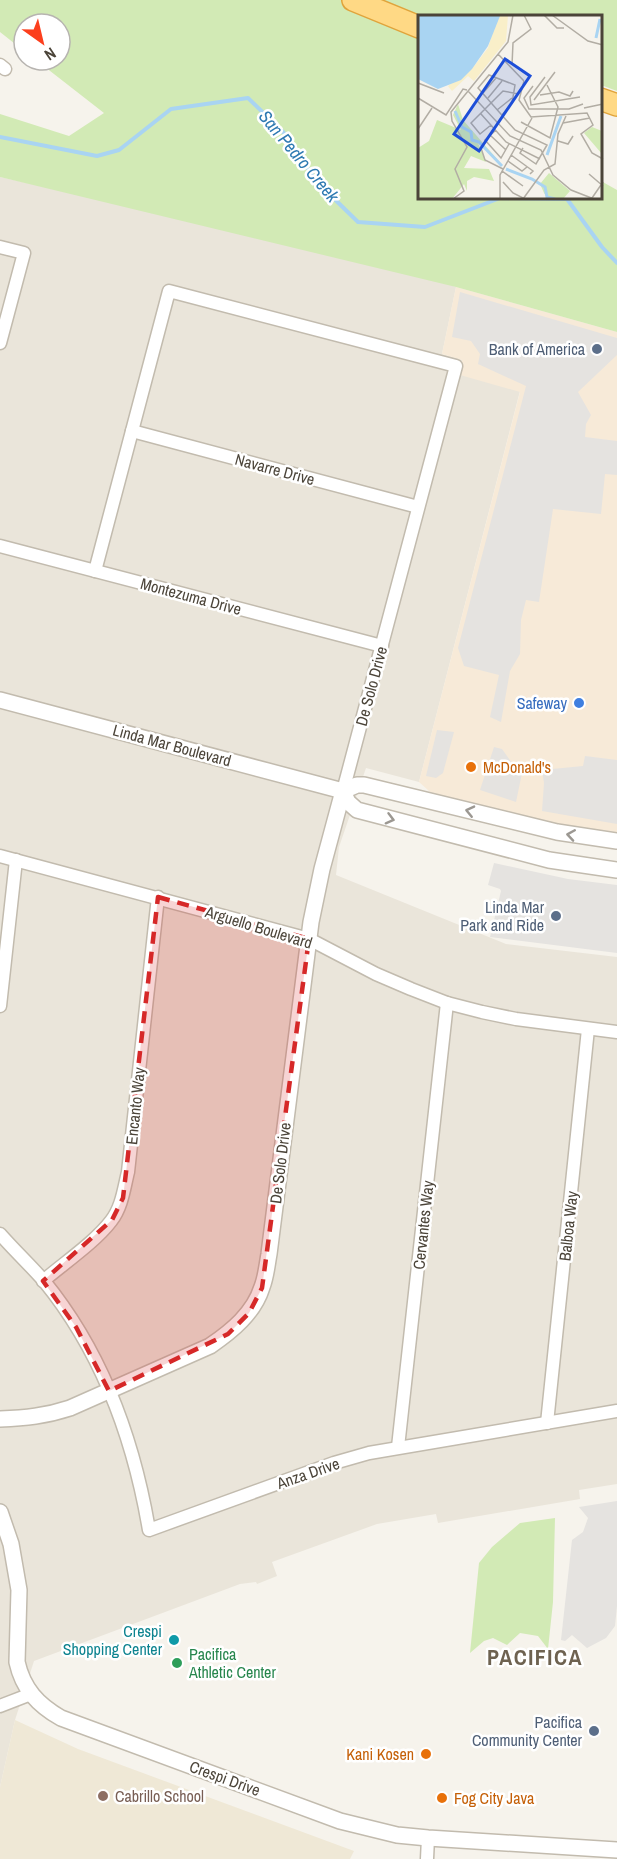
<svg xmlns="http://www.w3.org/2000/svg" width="617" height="1859" font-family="'Archivo Narrow',sans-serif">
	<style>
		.residential { fill: #eae5da }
		.commercial { fill: #f7ead8 }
		.education { fill: #efe8d6 }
		.green { fill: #d2eab5 }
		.parking { fill: #e5e3e0 }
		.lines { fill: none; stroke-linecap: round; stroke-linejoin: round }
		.stream { stroke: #a9d4f2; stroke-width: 4 }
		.minor-casing { stroke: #c2bbae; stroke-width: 15 }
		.tertiary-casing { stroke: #c2bbae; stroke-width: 18 }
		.trunk-casing { stroke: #e0a43c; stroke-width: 24 }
		.minor { stroke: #fff; stroke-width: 12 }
		.tertiary { stroke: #fff; stroke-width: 15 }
		.trunk { stroke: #ffd985; stroke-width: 21 }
		.oneway { stroke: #9c9892 }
		.marked { fill: #d62828; fill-opacity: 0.2; stroke: #d62828; stroke-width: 4.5; stroke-dasharray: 12 8; stroke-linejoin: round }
		.service-dot { fill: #5c6f8a; stroke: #fff; stroke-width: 2 }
		.shop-dot { fill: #3f7fe0; stroke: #fff; stroke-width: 2 }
		.food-dot { fill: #e8710a; stroke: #fff; stroke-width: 2 }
		.culture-dot { fill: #0f9aa8; stroke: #fff; stroke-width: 2 }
		.leisure-dot { fill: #2e9e5b; stroke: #fff; stroke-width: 2 }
		.education-dot { fill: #8d6e63; stroke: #fff; stroke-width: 2 }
		.labels { text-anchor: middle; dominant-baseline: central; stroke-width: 5; stroke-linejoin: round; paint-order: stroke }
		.service-label { font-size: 16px; fill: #4e5e75; stroke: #fff; text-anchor: end }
		.street-label { font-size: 16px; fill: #4b4439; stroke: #fff }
		.shop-label { font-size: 16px; fill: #366cbe; stroke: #fff; text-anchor: end }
		.food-label { font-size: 16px; fill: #c56008; stroke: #fff; text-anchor: start }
		.culture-label { font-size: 16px; fill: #0d838f; stroke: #fff; text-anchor: end }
		.leisure-label { font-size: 16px; fill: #27864d; stroke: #fff; text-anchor: start }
		.education-label { font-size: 16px; fill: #785e54; stroke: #fff; text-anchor: start }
		.water-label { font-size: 18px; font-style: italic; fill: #2e7ab2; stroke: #fff }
		.district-label { font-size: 22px; font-weight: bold; letter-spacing: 1.5px; fill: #6e6250; stroke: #fff }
		.inset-river { fill: none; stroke: #a9d4f2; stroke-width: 3 }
		.inset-road { fill: none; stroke: #b2ada4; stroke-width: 1.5 }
		.view { fill: #1d4ed8; fill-opacity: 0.15; stroke: #1d4ed8; stroke-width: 3 }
		.inset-edge { fill: none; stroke: #4b4439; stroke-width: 3 }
	</style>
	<rect width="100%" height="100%" fill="#f6f3ec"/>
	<path class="residential" d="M0,177L381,261L456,287L442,354L462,360L520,391L419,782L366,768L339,847L336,875L506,944L617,957V1484L579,1490L580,1499L438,1523L436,1514L377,1524L272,1562L277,1576L257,1584L256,1582L240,1584L34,1661L15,1720L0,1787Z"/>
	<path class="commercial" d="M456,287L617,332V835L532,823L439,800L419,782L520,392L460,375L462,360L442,354Z"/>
	<path class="education" d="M15,1720L78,1749L354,1851L350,1859H0V1787Z"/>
	<g class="green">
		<path d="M0,0H342L419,39V198H600L601,181L617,190V332L456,287L0,177V114L69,136L104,113L36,60H60V24H24V51L0,32Z"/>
		<path d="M383,0H617V91L601,85L600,16L419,17Z"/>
		<path d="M555,1518L553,1602L548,1649L538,1636L520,1633L507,1645L493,1638L484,1641L470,1653L479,1563L492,1547L520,1523Z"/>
	</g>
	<g class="parking">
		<path d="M460,292L617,338V355L578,392L591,415L586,424L585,437L617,441V475L605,474L601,514L553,509L539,602L526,600L521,620L520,654L510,671L501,722L490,717L499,675L464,666L458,648L526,386L478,364L480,354L471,341L452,337Z"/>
		<path d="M437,730L454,732L443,773L436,778L426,776Z"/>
		<path d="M494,747L502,749L514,766L513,771L522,773L516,802L480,790Z"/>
		<path d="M585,756L617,760V824L542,811L544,783L542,770L583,766Z"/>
		<path d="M494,863L568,879L617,885V953L490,937L501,891L500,889L488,885Z"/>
		<path d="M617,1501V1606L615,1626L606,1638L587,1648L572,1635L565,1641L561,1640L572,1540L583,1532L588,1518L579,1507Z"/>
	</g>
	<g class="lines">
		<g class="stream">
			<path d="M0,137L97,156L119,150L171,109L248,98L284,133L317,182L358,222L425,227L500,198"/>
			<path d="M501,198L567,199L602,247L617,263"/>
		</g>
		<g class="minor-casing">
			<g id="minor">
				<path d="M0,65L5,69"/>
				<path d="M0,247L24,253L0,343"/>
				<path d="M132,431L418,507"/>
				<path d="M0,546L382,646"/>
				<path d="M95,571L169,291L456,366L343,791"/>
				<path d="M0,856L309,939L376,974L411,989L447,1003L482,1012L516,1019L617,1032"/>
				<path d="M0,1006L16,860"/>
				<path d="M0,1234C14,1250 30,1265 44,1281C102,1352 134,1441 149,1530L334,1463L369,1453L617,1411"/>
				<path d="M43,1281C64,1263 95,1242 111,1221C122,1207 124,1188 128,1172L158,897"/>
				<path d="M547,1423L588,1029"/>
				<path d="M398,1447L447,1003"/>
				<path d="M0,1706L31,1694"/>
				<path d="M427,1859L428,1838"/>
			</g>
		</g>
		<g class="tertiary-casing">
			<g id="tertiary">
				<path d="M0,700L343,791L357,785H364L557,832L617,841"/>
				<path d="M343,791L348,802L357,810L549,860L617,870"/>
				<path d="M0,1419C25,1418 46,1416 70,1408L210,1346C232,1331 254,1313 262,1287C266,1277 267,1265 269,1254L311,922L322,869L343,791"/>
				<path d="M0,1512L11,1544L19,1590L17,1662C23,1689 38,1705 61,1718L340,1821L397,1835L428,1838L617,1850"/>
			</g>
		</g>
		<g class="trunk-casing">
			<g id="trunk">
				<path d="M353,0L419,27"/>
				<path d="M600,99L617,105"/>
			</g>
		</g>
		<use href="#minor" class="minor"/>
		<use href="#tertiary" class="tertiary"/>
		<use href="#trunk" class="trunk"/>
	</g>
	<defs><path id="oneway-chevron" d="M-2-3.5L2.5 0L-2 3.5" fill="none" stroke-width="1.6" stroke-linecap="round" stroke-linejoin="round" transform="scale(1.5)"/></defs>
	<g class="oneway">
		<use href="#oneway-chevron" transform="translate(470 811) rotate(-167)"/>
		<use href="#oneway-chevron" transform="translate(390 819) rotate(15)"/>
		<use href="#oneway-chevron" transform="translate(571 835) rotate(-171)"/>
	</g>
	<path class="marked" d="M158,897L309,939L262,1288L249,1313L228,1334L109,1391L76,1327L43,1281L112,1220L123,1198Z"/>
	<g class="service-dot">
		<circle cx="597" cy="349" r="6"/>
		<circle cx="556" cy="916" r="6"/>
		<circle cx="594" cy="1731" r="6"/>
	</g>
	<circle class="shop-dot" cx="579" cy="703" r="6"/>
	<g class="food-dot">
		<circle cx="471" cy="767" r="6"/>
		<circle cx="426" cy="1754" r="6"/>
		<circle cx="442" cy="1798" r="6"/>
	</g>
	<circle class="culture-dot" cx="174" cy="1640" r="6"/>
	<circle class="leisure-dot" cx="177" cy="1663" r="6"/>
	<circle class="education-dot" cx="103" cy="1796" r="6"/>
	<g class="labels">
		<g class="service-label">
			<text x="585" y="349">Bank of America</text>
			<text x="544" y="907">Linda Mar<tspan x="544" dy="18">Park and Ride</tspan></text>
			<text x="582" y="1722">Pacifica<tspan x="582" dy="18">Community Center</tspan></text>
		</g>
		<g class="street-label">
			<text transform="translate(275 469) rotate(15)">Navarre Drive</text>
			<text transform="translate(191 596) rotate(15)">Montezuma Drive</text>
			<text transform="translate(371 686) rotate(-75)">De Solo Drive</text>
			<text transform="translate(172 745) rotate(15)">Linda Mar Boulevard</text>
			<text transform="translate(259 927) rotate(17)">Arguello Boulevard</text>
			<text transform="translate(135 1106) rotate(-84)">Encanto Way</text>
			<text transform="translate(280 1163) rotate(-83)">De Solo Drive</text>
			<text transform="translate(423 1225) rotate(-84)">Cervantes Way</text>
			<text transform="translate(568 1226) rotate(-84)">Balboa Way</text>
			<text transform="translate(308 1473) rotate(-19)">Anza Drive</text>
			<text transform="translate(225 1778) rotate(20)">Crespi Drive</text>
		</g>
		<g class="shop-label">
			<text x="567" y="703">Safeway</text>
		</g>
		<g class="food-label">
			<text x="483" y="767">McDonald's</text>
			<text x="414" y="1754" text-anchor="end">Kani Kosen</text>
			<text x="454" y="1798">Fog City Java</text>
		</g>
		<g class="culture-label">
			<text x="162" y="1631">Crespi<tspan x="162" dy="18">Shopping Center</tspan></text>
		</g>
		<g class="leisure-label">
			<text x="189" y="1654">Pacifica<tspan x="189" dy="18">Athletic Center</tspan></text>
		</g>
		<g class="education-label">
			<text x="115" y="1796">Cabrillo School</text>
		</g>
		<g class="water-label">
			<text transform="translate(299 156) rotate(50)">San Pedro Creek</text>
		</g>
		<g class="district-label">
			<text x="535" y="1657">PACIFICA</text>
		</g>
	</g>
	<g transform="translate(418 15)">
		<rect width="184" height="184" fill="#f6f3ec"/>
		<path d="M40,89L45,105L85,151L60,128L68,147L53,141L46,153L71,154L76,166L56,162L49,166V176L46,169L34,184H0V133L11,126L19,105L43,115L35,100ZM174,112L184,116V139L166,118ZM131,158L152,176L145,184H130L126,178L122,169Z" fill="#d2eab5"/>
		<path d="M80,0H90L88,26L56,66L50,61L34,76L30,71L57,50L70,33Z" fill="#f9efc9"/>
		<path d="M0,0L82,1L70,31L54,54L43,65L20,74L0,64Z" fill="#a9d4f2"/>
		<path class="inset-river" d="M178,23L182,4M37,96L44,112L53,117L54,125L61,127L84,151M129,140L143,101M88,154L114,164L127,172L129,182L137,184"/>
		<path class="inset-road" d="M126,0L139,13H146M134,0L170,26L185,30M80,39L106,66M94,50L95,28L113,14L106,0M127,62L112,82L113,90L162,82M106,66L101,85L113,102L169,98L175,110L163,119L174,138L185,144M0,68L26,78M115,71L106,83L111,94H151L165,89M50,76L92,121L123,135L135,160L153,175L176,184M65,78L78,63M122,80L141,77L152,81L155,76M0,83L28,100L45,74L49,75M70,83L84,66M116,85L137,57M166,93L185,89M79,95L94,83M63,99L88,127L122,144M84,100L94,88L97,70L71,60L60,73L97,115L129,130L118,149L102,138L105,133M103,107L132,123L140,92L129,70M145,108L172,103M73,110L62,119L53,108L85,76L101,79M0,114L14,93M78,115L67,125L83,143L91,129M72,120L88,135M140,126L150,129L155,121M63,133L67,145L85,154M93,140L115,156L112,159M90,146L104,156L109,152M84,156L105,171M171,159L185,171M85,167L95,178L107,184M174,183L185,167M35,184L46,176L37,154L49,132L34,106L33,97L90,27L95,0M82,184V160L114,103M105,184L126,155L137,149L140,119L148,101"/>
		<path class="view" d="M87,44L112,61L61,136L36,119Z"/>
		<rect width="184" height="184" class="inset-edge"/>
	</g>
	<g transform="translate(42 42) rotate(146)"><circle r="28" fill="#ffffff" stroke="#b7b4b0" stroke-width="1.5"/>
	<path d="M0-4.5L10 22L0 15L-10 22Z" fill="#fc3f1d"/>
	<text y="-9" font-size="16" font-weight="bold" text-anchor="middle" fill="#4b4439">N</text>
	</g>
</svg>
